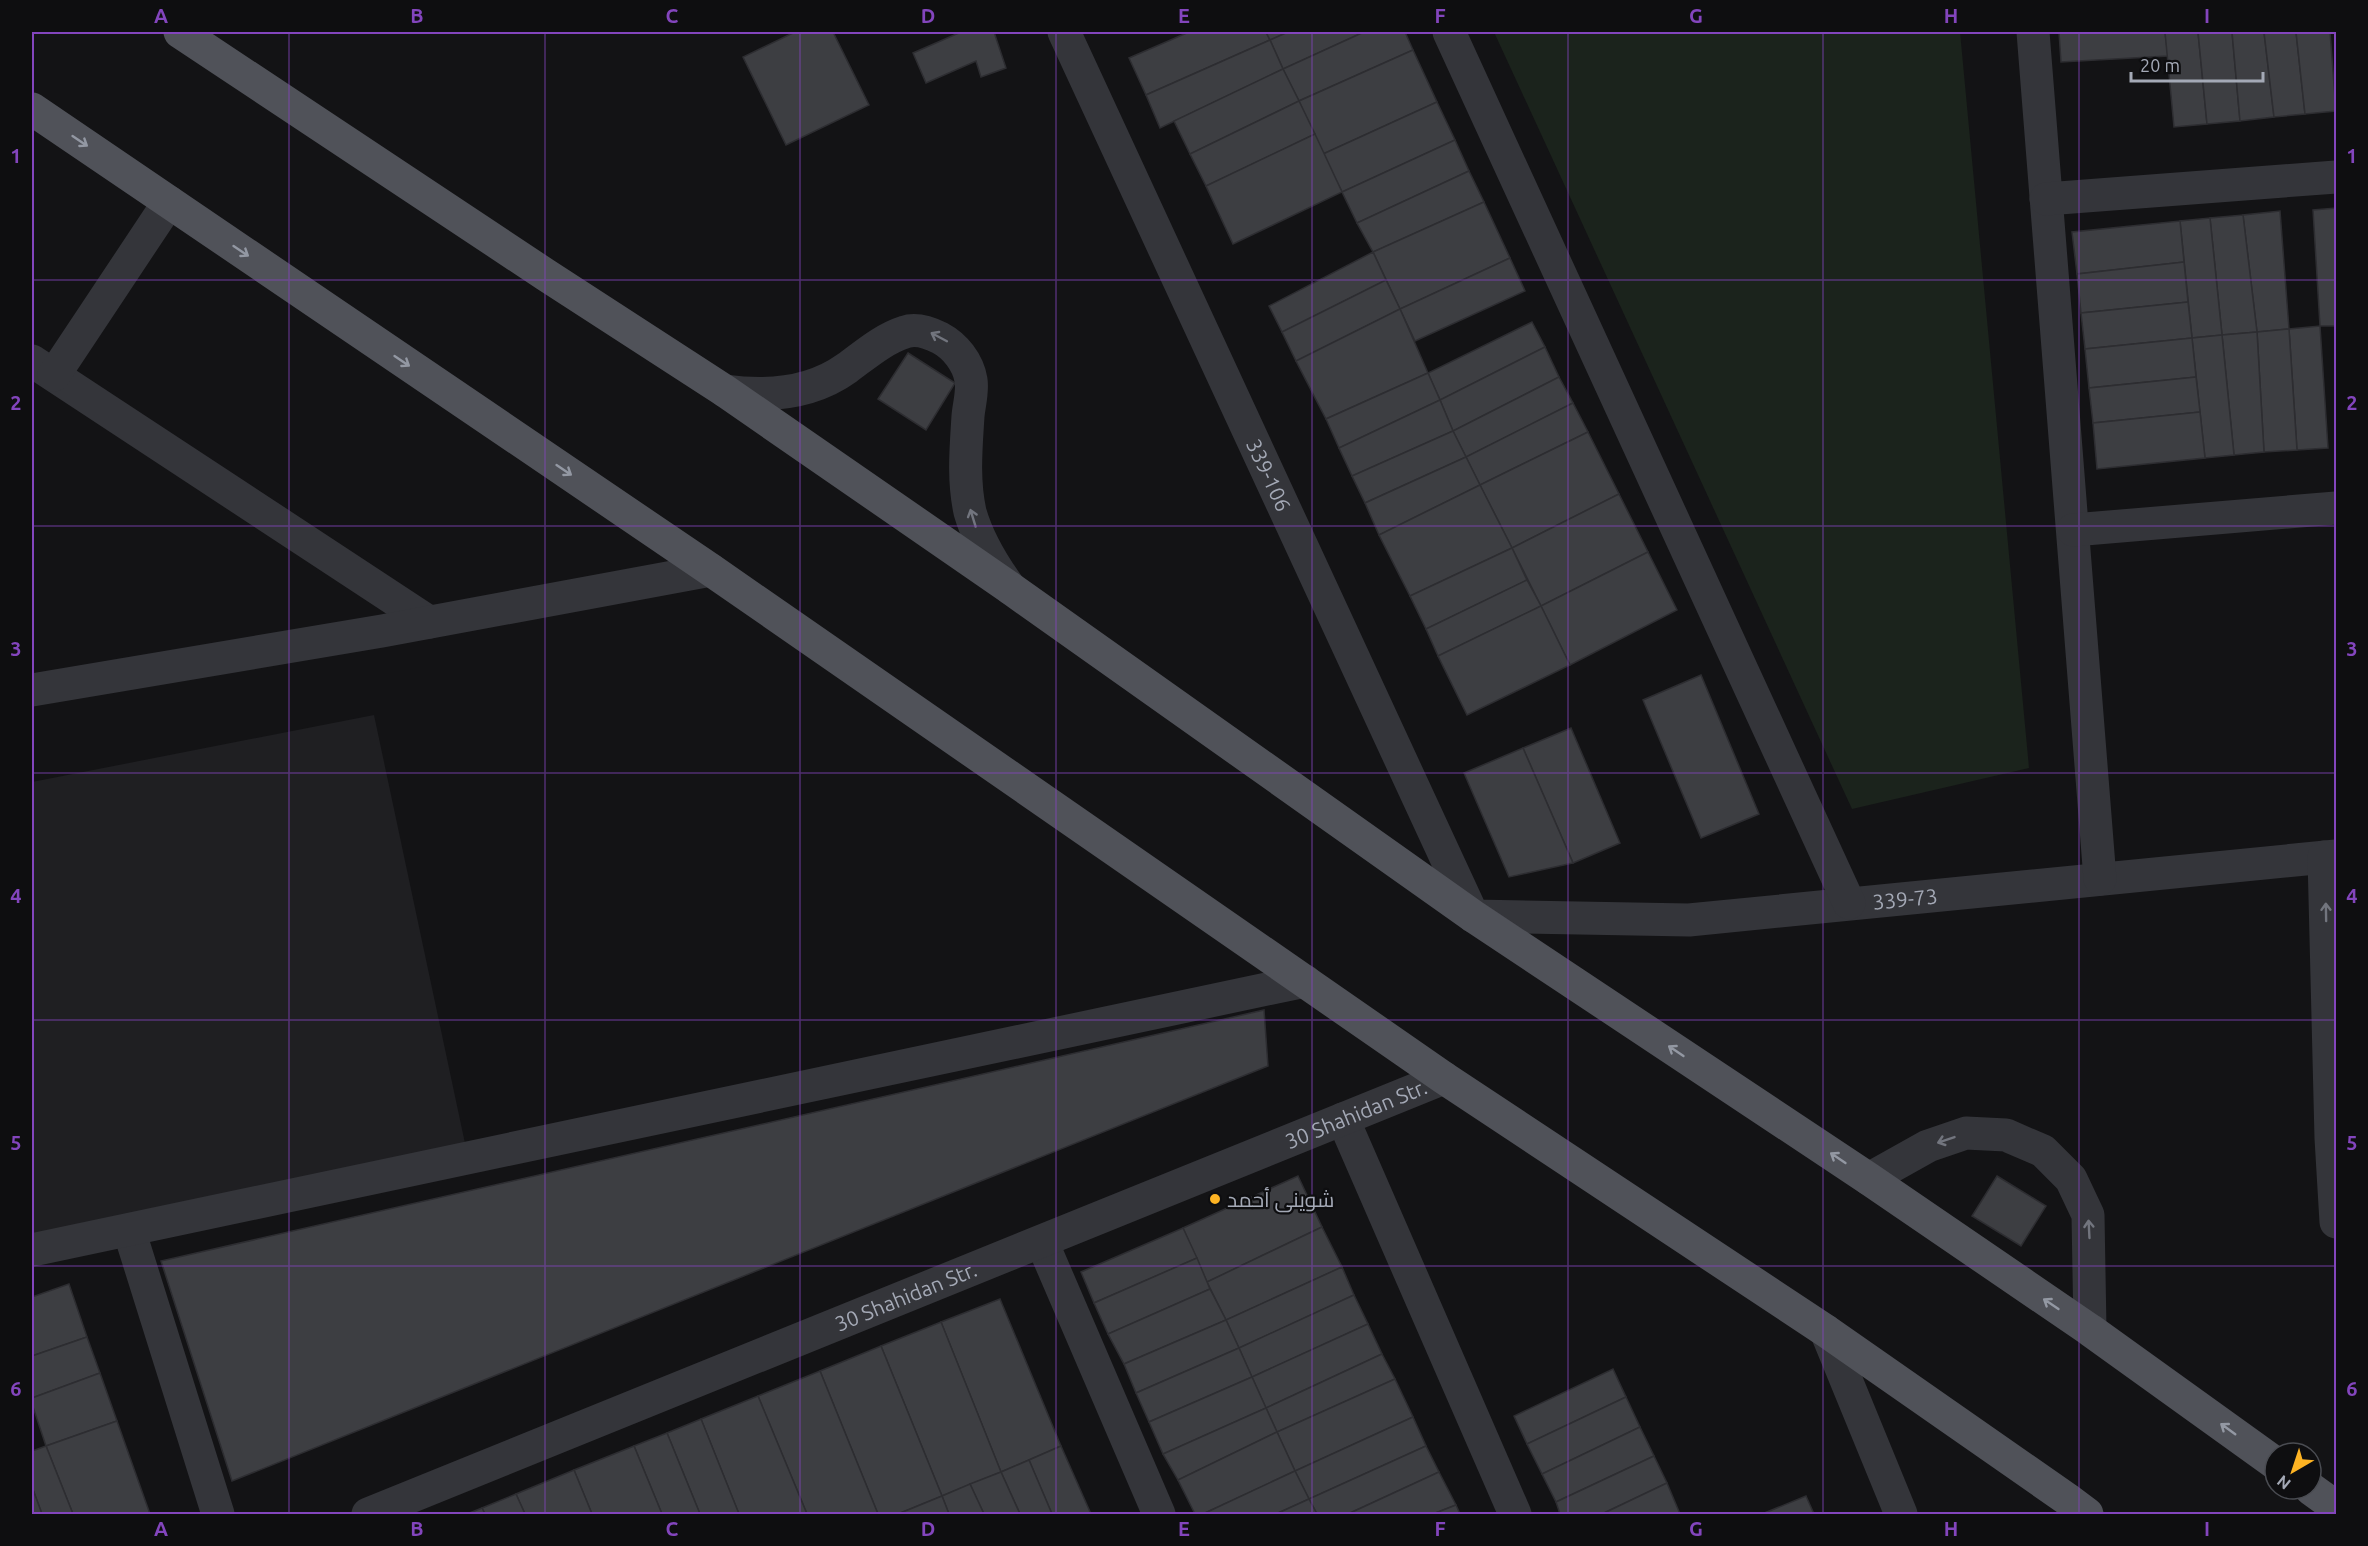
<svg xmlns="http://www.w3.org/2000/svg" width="2368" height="1546" font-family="Ubuntu,Cairo,sans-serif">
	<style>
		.built { fill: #1f1f22 }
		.green { fill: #1b231c }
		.building { fill: #3d3e42; stroke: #2d2d31; stroke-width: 1.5 }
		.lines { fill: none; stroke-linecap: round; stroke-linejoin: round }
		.minor { stroke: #34353a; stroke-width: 33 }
		.major { stroke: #505259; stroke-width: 33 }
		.oneway { stroke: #9398a3 }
		.oneway2 { stroke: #72757e }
		.grid { fill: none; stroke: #8345bd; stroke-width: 1.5; stroke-opacity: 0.55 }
		.poi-dot { fill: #fdb323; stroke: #0e0e10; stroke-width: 2 }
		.labels { text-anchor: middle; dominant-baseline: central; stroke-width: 4.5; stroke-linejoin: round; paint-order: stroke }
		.street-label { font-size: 21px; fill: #a4a9b6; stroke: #0e0e10 }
		.poi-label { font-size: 21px; fill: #a4a9b6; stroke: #0e0e10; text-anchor: start }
		.neatline { fill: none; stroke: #8345bd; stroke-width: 2 }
		.grid-label { font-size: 20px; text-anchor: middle; font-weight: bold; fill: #8345bd }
	</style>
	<rect width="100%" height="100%" fill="#131315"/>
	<path class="built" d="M374,715L466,1148L32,1239V782Z"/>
	<path class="green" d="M1494,32H1960L2029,768L1852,809Z"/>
	<g class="building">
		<path d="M795,32H833L869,105L786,145L743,57Z"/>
		<path d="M961,32H994L1006,68L981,77L976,61L926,83L913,53Z"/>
		<path d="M1189,32H1266L1270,40L1146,95L1129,58Z"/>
		<path d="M1266,32H1288L1270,40Z"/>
		<path d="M1288,32H1364L1283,69L1270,40Z"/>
		<path d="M1364,32H1405L1413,50L1299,101L1283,69Z"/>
		<path d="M2059,32H2165L2168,56L2061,62Z"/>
		<path d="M2165,32H2198L2207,124L2174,127Z"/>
		<path d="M2198,32H2232L2240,121L2207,124Z"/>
		<path d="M2232,32H2264L2274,117L2240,121Z"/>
		<path d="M2264,32H2296L2305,114L2274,117Z"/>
		<path d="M2296,32H2330L2336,111L2305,114Z"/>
		<path d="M1270,40L1283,69L1160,128L1146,95Z"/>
		<path d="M1413,50L1437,102L1323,154L1299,101Z"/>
		<path d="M1283,69L1299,101L1190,154L1174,121Z"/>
		<path d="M1299,101L1315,134L1206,186L1190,154Z"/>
		<path d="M1437,102L1455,140L1342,192L1323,154Z"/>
		<path d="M1315,134L1342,192L1233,244L1206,186Z"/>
		<path d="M1455,140L1469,171L1357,223L1342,192Z"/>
		<path d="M1469,171L1484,202L1373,252L1357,223Z"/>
		<path d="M1484,202L1510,258L1400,309L1373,252Z"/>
		<path d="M2336,208V326H2320L2313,210Z"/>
		<path d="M2280,211L2289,329L2257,332L2243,215Z"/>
		<path d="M2243,215L2257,332L2222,335L2210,218Z"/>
		<path d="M2210,218L2222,335L2192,338L2180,221Z"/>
		<path d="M2180,221L2184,262L2077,274L2072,232Z"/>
		<path d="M1373,252L1386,280L1282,332L1269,306Z"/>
		<path d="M1510,258L1525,291L1415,341L1400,309Z"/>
		<path d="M2184,262L2188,302L2081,313L2077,274Z"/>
		<path d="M1386,280L1400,309L1296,361L1282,332Z"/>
		<path d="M2188,302L2192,338L2085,349L2081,313Z"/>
		<path d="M1400,309L1428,373L1326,419L1296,361Z"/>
		<path d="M1532,322L1545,347L1440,400L1428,373Z"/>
		<path d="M2320,326L2328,448L2297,450L2289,329Z"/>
		<path d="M2289,329L2297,450L2264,452L2257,332Z"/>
		<path d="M2257,332L2264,452L2234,455L2222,335Z"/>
		<path d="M2222,335L2234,455L2205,458L2192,338Z"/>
		<path d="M2192,338L2196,377L2089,388L2085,349Z"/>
		<path d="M1545,347L1559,377L1453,431L1440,400Z"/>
		<path d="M908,353L955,383L926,430L878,399Z"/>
		<path d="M1428,373L1440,400L1339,448L1326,419Z"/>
		<path d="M1559,377L1573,403L1466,457L1453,431Z"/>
		<path d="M2196,377L2200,412L2093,423L2089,388Z"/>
		<path d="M1440,400L1453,431L1352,476L1339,448Z"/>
		<path d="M1573,403L1588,432L1480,485L1466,457Z"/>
		<path d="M2200,412L2205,458L2097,469L2093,423Z"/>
		<path d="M1453,431L1466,457L1365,503L1352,476Z"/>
		<path d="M1588,432L1619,494L1512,548L1480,485Z"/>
		<path d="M1466,457L1480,485L1379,535L1365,503Z"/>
		<path d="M1480,485L1512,548L1410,596L1379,535Z"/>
		<path d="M1619,494L1648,552L1541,606L1512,548Z"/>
		<path d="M1512,548L1527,580L1426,629L1410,596Z"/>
		<path d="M1648,552L1677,610L1570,665L1541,606Z"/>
		<path d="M1527,580L1541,606L1438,656L1426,629Z"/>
		<path d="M1541,606L1570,665L1467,715L1438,656Z"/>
		<path d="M1701,675L1759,814L1701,838L1643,700Z"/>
		<path d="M1571,728L1620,843L1573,863L1523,748Z"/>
		<path d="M1523,748L1573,863L1509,877L1464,773Z"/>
		<path d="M1264,1010L1268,1066L232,1481L161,1261Z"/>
		<path d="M1298,1176L1322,1227L1207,1282L1183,1228Z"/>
		<path d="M1997,1176L2046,1206L2021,1246L1972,1216Z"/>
		<path d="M1322,1227L1342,1267L1226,1320L1207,1282Z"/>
		<path d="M1183,1228L1197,1258L1094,1303L1081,1272Z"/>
		<path d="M1197,1258L1210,1289L1108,1334L1094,1303Z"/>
		<path d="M1342,1267L1354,1295L1239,1348L1226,1320Z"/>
		<path d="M69,1284L87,1337L32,1356V1297Z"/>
		<path d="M1210,1289L1226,1320L1124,1364L1108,1334Z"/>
		<path d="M1354,1295L1368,1324L1252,1377L1239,1348Z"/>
		<path d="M1000,1299L1061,1446L1001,1472L941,1322Z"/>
		<path d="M1226,1320L1239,1348L1136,1393L1124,1364Z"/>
		<path d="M941,1322L1001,1472L942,1496L881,1346Z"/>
		<path d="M1368,1324L1382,1354L1266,1408L1252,1377Z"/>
		<path d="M87,1337L100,1373L32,1398V1356Z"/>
		<path d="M881,1346L942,1496L898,1514H878L820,1371Z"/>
		<path d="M1239,1348L1252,1377L1149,1422L1136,1393Z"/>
		<path d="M1382,1354L1395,1379L1277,1432L1266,1408Z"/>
		<path d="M1613,1369L1626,1397L1527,1444L1514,1416Z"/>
		<path d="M820,1371L878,1514H807L758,1396Z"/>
		<path d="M100,1373L117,1421L46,1446L32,1404V1398Z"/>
		<path d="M1252,1377L1266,1408L1163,1454L1149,1422Z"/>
		<path d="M1395,1379L1413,1417L1295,1471L1277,1432Z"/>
		<path d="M758,1396L807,1514H739L701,1419Z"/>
		<path d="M1626,1397L1640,1427L1542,1474L1527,1444Z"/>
		<path d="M1266,1408L1277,1432L1178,1480L1163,1454Z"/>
		<path d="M1413,1417L1426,1446L1309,1499L1295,1471Z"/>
		<path d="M701,1419L739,1514H700L667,1433Z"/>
		<path d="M117,1421L150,1514H73L46,1446Z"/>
		<path d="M1640,1427L1654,1456L1556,1502L1542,1474Z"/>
		<path d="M1277,1432L1295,1471L1203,1514H1195L1178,1480Z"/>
		<path d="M667,1433L700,1514H662L634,1446Z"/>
		<path d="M46,1446L73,1514H42L32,1487V1451Z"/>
		<path d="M634,1446L662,1514H592L574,1470Z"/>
		<path d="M1061,1446L1091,1514H1052L1029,1460Z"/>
		<path d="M1426,1446L1439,1472L1348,1514H1317L1309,1499Z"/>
		<path d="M1654,1456L1667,1483L1602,1514H1560L1556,1502Z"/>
		<path d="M1029,1460L1052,1514H1020L1001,1472Z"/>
		<path d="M574,1470L592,1514H525L516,1494Z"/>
		<path d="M1295,1471L1309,1499L1276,1514H1203Z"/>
		<path d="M1001,1472L1020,1514H984L970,1484Z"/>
		<path d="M1439,1472L1456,1505L1433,1514H1348Z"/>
		<path d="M1667,1483L1680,1514H1602Z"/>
		<path d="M970,1484L984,1514H949L942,1496Z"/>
		<path d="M32,1487L42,1514H32Z"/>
		<path d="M516,1494L525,1514H485L482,1508Z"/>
		<path d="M942,1496L949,1514H898Z"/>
		<path d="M1806,1496L1814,1514H1762Z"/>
		<path d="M1309,1499L1317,1514H1276Z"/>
		<path d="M1456,1505L1460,1514H1433Z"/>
		<path d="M482,1508L485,1514H467Z"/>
	</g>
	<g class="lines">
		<g class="minor">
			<path id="s1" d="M1064,32L1473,916L1689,920L2336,856"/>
			<path d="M1449,32L1849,903"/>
			<path d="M2033,32L2100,879"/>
			<path d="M2046,199L2336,177"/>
			<path d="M32,361L429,622"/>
			<path d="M54,375L169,202"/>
			<path d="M725,391C767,397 811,394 847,368C865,355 883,339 905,332C916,328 930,333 940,338C955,346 968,362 971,380C973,391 969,405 968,416C966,448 963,480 970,512C978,540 993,565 1010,588"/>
			<path d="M2073,530L2336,508"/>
			<path d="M32,690L382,631L711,570"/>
			<path d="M2324,857L2331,1138L2336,1222"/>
			<path d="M1343,1119L1515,1514"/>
			<path d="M1869,1179L1928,1146L1966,1133L2006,1135L2043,1151L2071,1179L2088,1215L2090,1330"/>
			<path d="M129,1230L218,1514"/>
			<path d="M1042,1242L1159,1514"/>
			<path d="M32,1250L1305,981"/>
			<path d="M1826,1331L1901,1514"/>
			<path id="s2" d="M368,1514L1444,1078"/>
		</g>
		<g class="major">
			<path d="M180,32L546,275L725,391L1010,588L1473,916L1869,1179L2090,1330L2275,1463"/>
			<path d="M32,109L711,570L1444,1078L1826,1331L2067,1499L2087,1514"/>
			<path d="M2311,1489L2336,1507"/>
		</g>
	</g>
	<defs><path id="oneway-shaft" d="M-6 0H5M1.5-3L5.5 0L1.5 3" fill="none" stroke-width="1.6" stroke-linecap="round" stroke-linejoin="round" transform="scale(1.5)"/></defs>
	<g class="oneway">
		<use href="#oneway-shaft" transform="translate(80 141) rotate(34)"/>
		<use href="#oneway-shaft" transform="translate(241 251) rotate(34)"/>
		<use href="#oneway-shaft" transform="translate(402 361) rotate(34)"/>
		<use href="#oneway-shaft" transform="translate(564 470) rotate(34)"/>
		<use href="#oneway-shaft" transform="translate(1676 1051) rotate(-146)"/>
		<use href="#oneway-shaft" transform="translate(1838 1158) rotate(-146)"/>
		<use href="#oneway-shaft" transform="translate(2051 1304) rotate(-146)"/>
		<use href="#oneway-shaft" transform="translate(2228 1429) rotate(-144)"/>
	</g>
	<g class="oneway2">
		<use href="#oneway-shaft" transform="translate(939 337) rotate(-152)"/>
		<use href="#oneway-shaft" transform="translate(973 518) rotate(-107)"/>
		<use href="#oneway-shaft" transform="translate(2326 912) rotate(-91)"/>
		<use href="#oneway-shaft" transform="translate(1946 1140) rotate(161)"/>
		<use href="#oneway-shaft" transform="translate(2089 1229) rotate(-93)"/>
	</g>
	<path class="grid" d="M289,32V1514M545,32V1514M800,32V1514M1056,32V1514M1312,32V1514M1568,32V1514M1823,32V1514M2079,32V1514M32,280H2336M32,526H2336M32,773H2336M32,1020H2336M32,1266H2336"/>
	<circle class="poi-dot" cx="1215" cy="1199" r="6"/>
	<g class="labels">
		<g class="street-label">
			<text stroke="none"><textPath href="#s1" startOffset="488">339-106</textPath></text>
			<text stroke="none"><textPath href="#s1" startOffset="1407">339-73</textPath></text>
			<text stroke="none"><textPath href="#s2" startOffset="1066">30 Shahidan Str.</textPath></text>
			<text stroke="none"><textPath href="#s2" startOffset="580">30 Shahidan Str.</textPath></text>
		</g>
		<g class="poi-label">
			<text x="1227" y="1199">شوینی أحمد</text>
		</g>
	</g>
	<rect width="2368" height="1546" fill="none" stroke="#0e0e10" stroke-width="66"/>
	<g transform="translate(2293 1471) rotate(219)"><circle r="28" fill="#0e0e10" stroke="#4a4c52" stroke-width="1.5"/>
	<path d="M0-4.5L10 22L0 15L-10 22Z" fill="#fdb323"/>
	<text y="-9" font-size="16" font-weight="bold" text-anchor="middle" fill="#a4a9b6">N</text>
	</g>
	<path d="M2131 72v9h132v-9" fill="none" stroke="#a4a9b6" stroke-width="3"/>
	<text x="2140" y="72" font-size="18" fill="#a4a9b6" stroke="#0e0e10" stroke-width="4.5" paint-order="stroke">20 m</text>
	<rect x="33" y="33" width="2302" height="1480" class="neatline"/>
	<g class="grid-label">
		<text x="161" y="23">A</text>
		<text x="417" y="23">B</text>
		<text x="672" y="23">C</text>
		<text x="928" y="23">D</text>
		<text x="1184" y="23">E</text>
		<text x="1440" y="23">F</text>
		<text x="1696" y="23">G</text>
		<text x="1951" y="23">H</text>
		<text x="2207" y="23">I</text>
		<text x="16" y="163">1</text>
		<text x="2352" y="163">1</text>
		<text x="16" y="410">2</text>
		<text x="2352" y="410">2</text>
		<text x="16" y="656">3</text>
		<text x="2352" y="656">3</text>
		<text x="16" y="903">4</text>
		<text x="2352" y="903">4</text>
		<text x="16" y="1150">5</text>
		<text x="2352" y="1150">5</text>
		<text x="16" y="1396">6</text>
		<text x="2352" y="1396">6</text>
		<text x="161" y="1536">A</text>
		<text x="417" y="1536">B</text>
		<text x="672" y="1536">C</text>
		<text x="928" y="1536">D</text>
		<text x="1184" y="1536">E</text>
		<text x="1440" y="1536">F</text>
		<text x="1696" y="1536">G</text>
		<text x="1951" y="1536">H</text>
		<text x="2207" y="1536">I</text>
	</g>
</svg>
